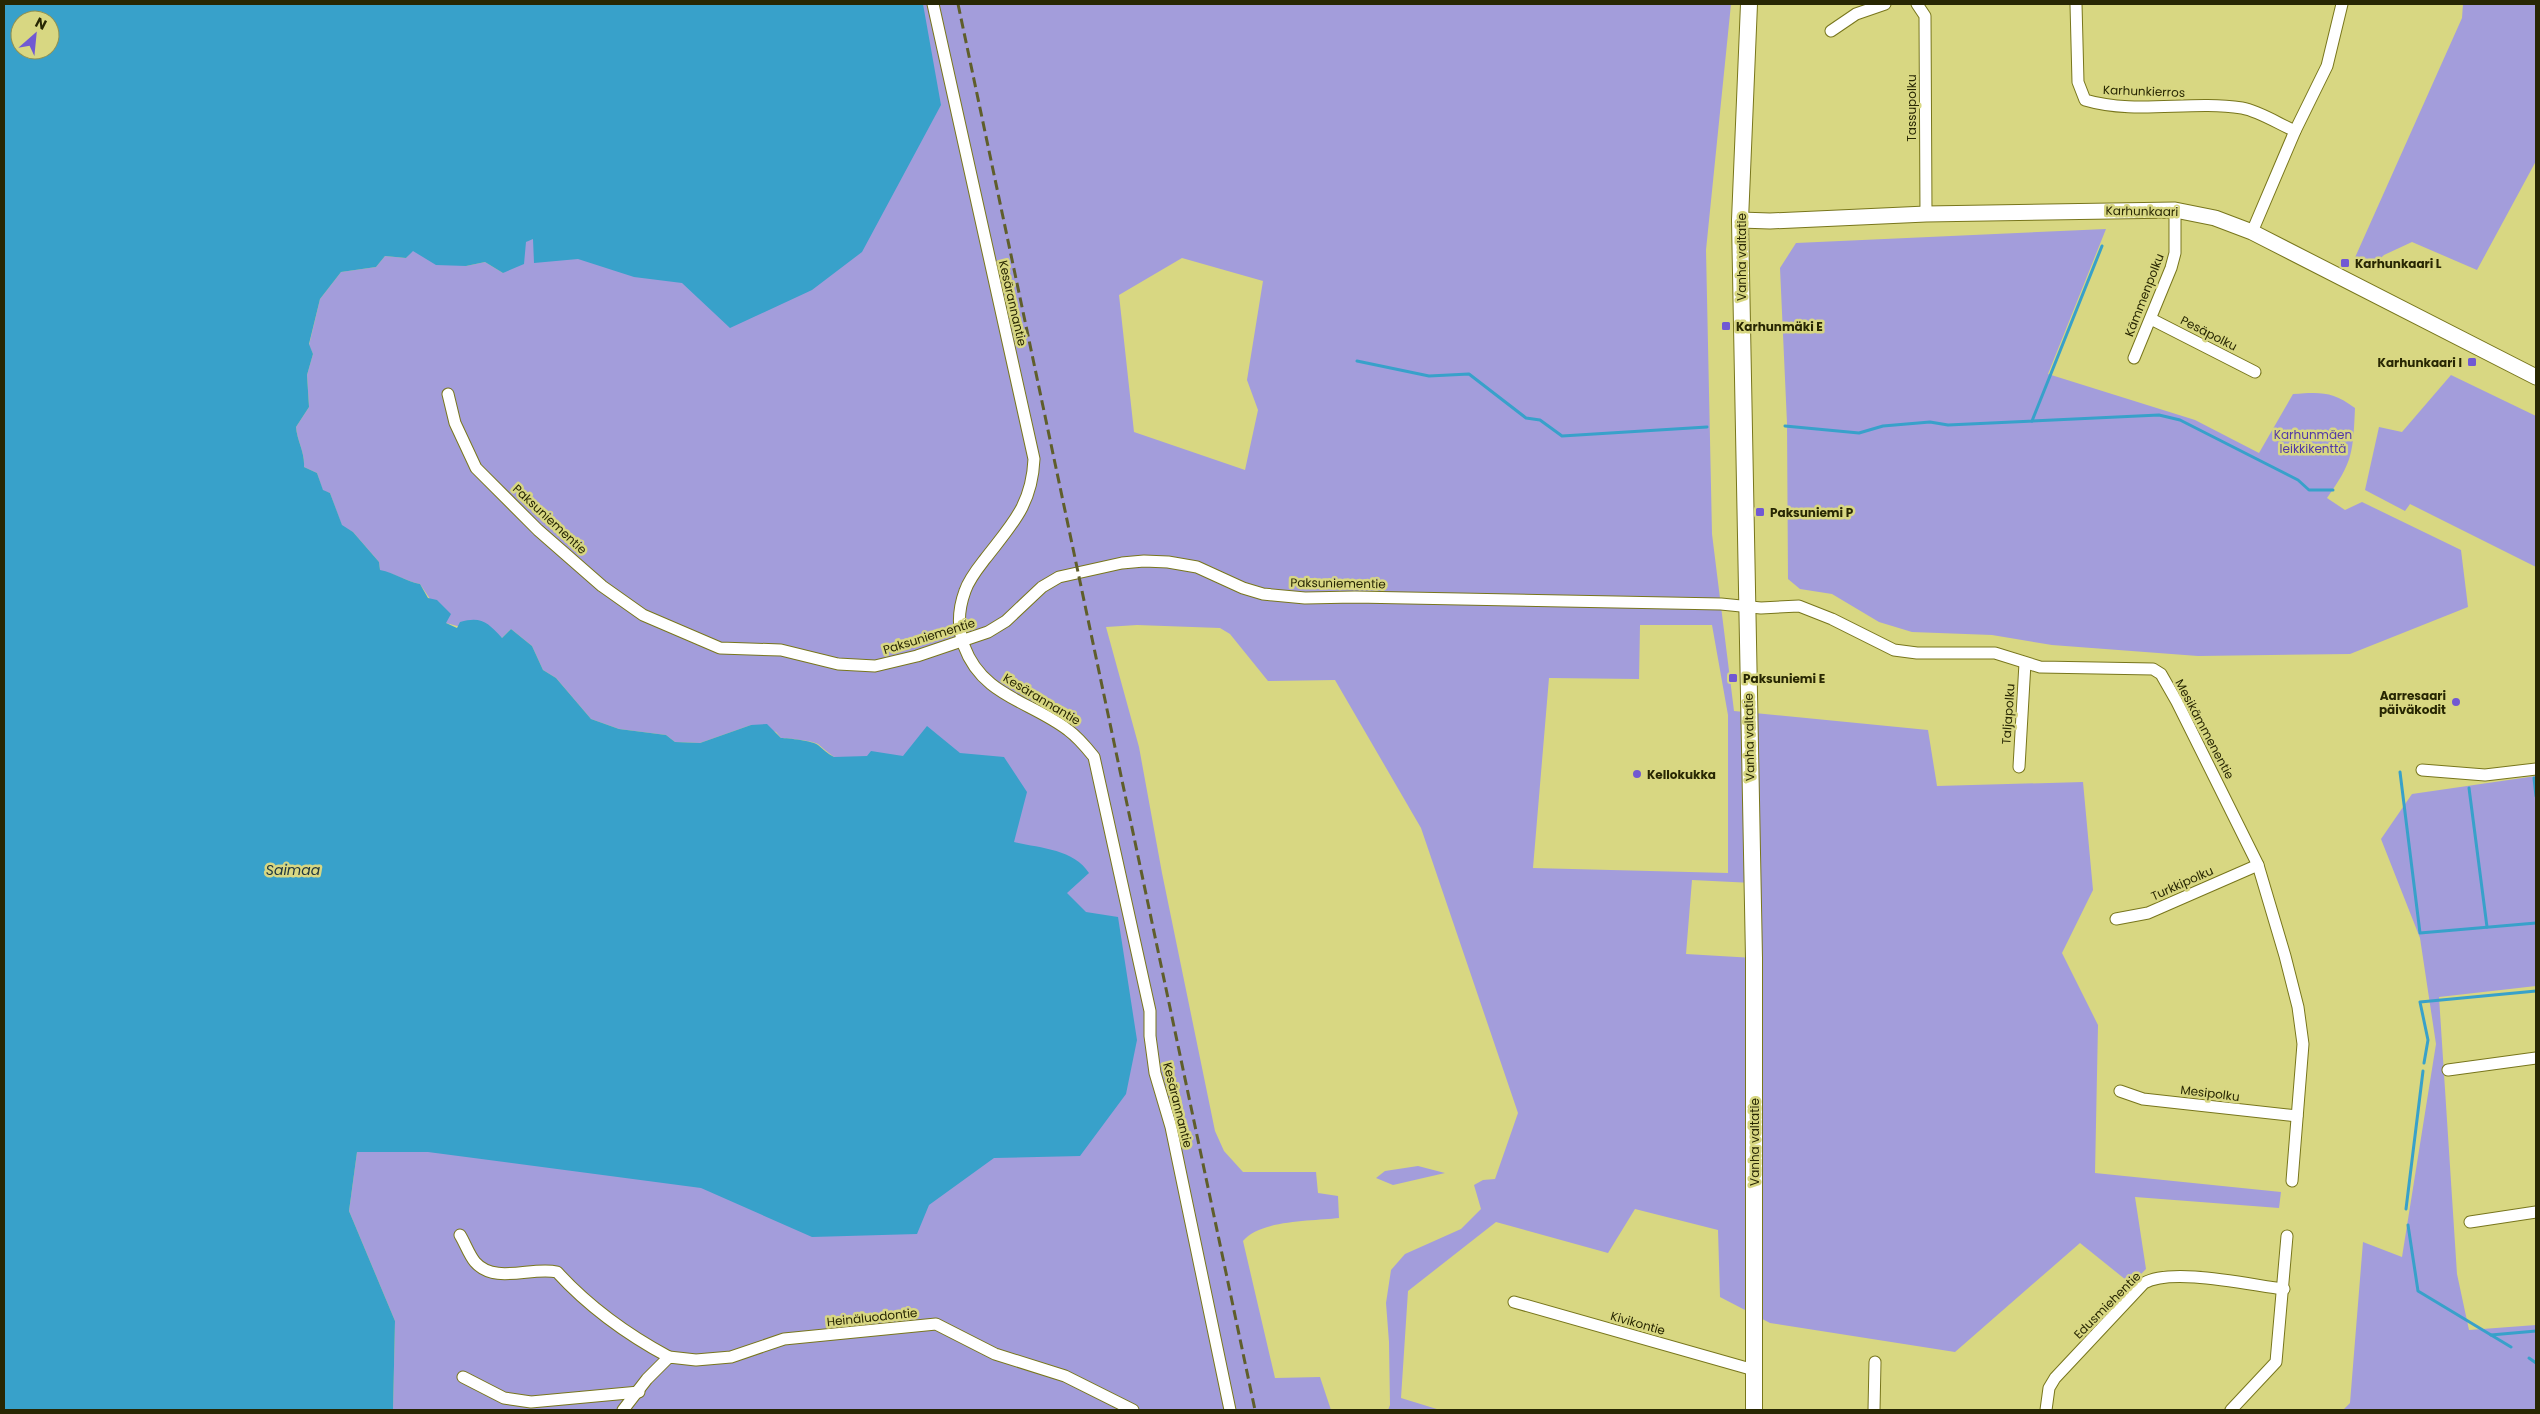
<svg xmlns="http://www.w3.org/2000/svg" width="2540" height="1414" font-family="Poppins,sans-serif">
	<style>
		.green { fill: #a39ddb; fill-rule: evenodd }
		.water { fill: #38a1ca; fill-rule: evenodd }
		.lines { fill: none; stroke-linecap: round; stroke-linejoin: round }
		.stream { stroke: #38a1ca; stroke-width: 3 }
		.minor-casing { stroke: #78761c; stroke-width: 13 }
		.tertiary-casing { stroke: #78761c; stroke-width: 17 }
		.secondary-casing { stroke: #78761c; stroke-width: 18 }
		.minor { stroke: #fff; stroke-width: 11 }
		.tertiary { stroke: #fff; stroke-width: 15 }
		.secondary { stroke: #fff; stroke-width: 16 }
		.rail { stroke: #5f5e2b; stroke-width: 3; stroke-dasharray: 10 5; stroke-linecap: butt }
		.poi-dot { fill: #7159d3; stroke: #d8d782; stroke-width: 2 }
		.labels { text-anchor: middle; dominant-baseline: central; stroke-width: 5; stroke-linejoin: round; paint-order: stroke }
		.street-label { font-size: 12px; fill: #282703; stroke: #d8d782 }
		.poi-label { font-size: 12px; font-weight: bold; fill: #282703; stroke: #d8d782; text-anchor: start }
		.park-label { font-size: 12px; fill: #5238a7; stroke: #d8d782 }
		.water-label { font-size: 14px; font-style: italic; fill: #203741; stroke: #d8d782 }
	</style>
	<rect width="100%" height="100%" fill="#d8d782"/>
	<g class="green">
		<path d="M650,4H1731L1706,250L1712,534L1734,711L1928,730L1937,786L2083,782L2093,890L2062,953L2098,1025L2095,1173L2281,1192L2279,1208L2135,1197L2146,1269L2131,1284L2080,1243L1955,1352L1770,1323L1720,1297L1718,1230L1635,1209L1608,1253L1496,1222L1408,1291L1401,1398L1440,1410H1388L1390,1405L1389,1342L1386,1303L1391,1270L1405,1254L1461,1229L1481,1209L1474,1185L1483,1180L1495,1179L1518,1113L1421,828L1335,680L1268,681L1230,634L1220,628L1137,625L1106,627L1139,747L1162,873L1215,1131L1224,1151L1243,1172H1316L1318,1193L1338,1196L1339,1218C1313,1221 1259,1220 1243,1241L1275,1378L1320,1377L1331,1410H393L395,1321L349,1211L357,1152H428L834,757C828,753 823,748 818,744C813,741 788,738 781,738L776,732L751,725L700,743L675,742L666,735L619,729L591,719L556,678L543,670L532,646L511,629L502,638L446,623L420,584C405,581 395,573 380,571L379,562L353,532L342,526L330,493L323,491L317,473L304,467C305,452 297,441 296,427L309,407L307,375L313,354L309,345L320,299L341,272L376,267L385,256L406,258L413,250L466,266L485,262L503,273L526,242ZM1182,258L1263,281L1247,380L1258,410L1245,470L1134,432L1119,295ZM1640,625H1712L1728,715V873L1533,868L1549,678L1639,679ZM1692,880L1753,883L1754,958L1686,954Z"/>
		<path d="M2463,4H2536V161L2477,270L2412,242L2384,255L2369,269L2353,262L2462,18Z"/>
		<path d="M2106,229L2048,374L2195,420L2259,453L2293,394C2321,392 2332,391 2355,408C2353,452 2353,462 2327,498L2345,510L2362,502L2461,550L2468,607L2350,654L2198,656L2052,645L1992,635L1912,632L1879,622L1832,594L1800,589L1788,579L1787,423L1780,268L1796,243Z"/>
		<path d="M2451,375L2536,416V567L2410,504L2405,511L2365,490L2379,427L2402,432Z"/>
		<path d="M2536,776V986L2439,997L2457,1274L2469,1330L2536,1325V1410H2343L2350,1403L2363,1242L2402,1257L2436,1044L2420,938L2381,839L2412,794Z"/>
		<path d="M1418,1166L1445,1173L1393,1185L1376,1178L1385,1171Z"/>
	</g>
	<path class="water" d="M4,4H923L941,105L862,252L812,290L730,328L682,283L634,277L578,259L534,263L533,239L526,242L524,264L503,273L485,262L466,266L436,265L413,251L406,258L385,256L376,267L341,272L320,299L309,344L313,354L307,375L309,407L296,427C297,441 305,452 304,467L317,473L323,490L330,493L342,525L353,532L379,562L380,570C395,573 405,581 420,584L428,598L437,600L451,614L446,623L457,628L460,622C482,616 488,623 502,638L511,629L532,646L543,670L556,678L591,719L619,729L666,735L675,742L700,743L751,725L767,724L781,738C788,738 813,741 818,745C823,749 828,754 834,757L867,756L871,751L903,756L927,726L960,753L1004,757L1027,792L1014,842C1039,848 1074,849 1089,873L1067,893L1086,912L1118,917L1137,1040L1126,1094L1080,1156L994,1158L929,1205L917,1234L812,1237L701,1188L428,1152H357L349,1211L395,1321L393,1410H4ZM20,20H50V50H20Z"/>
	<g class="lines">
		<g class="stream">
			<path d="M1357,361L1429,376L1469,374L1526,418L1540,420L1562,436L1707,427"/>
			<path d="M2032,421L2102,246"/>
			<path d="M1785,426L1859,433L1883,426L1930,422L1948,425L2159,415L2180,420L2298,480L2309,490H2333"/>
			<path d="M2400,772L2420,933L2536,923"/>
			<path d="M2534,778L2536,796"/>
			<path d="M2469,788L2487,927"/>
			<path d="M2424,1063L2428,1040L2420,1002L2536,991"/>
			<path d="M2406,1209L2423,1071"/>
			<path d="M2408,1225L2418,1291L2511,1347"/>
			<path d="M2491,1335L2536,1331"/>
			<path d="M2529,1358L2536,1363"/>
		</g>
		<g class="minor-casing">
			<g id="minor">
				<path d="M933,4L1034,459C1032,505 1012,524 985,559C978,568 969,579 965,591C958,610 957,627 964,646C982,696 1030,701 1068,730C1079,738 1086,747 1094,757L1150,1011V1036L1155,1073L1171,1127L1230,1410"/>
				<path d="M1917,4L1925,16L1926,214"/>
				<path d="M2076,4L2078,82L2085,100C2135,115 2190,100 2242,108C2259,111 2279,124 2295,131"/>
				<path d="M1831,31L1856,14L1885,4"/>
				<path d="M2252,232L2295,131L2327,66L2342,4"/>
				<path d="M2151,319L2255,372"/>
				<path d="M2134,358L2171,268L2175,253V210"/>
				<path d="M448,394L455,423L476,468L538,530L602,586L643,615L720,648L781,650L838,664L875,666L917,656L988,632L1006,621L1042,587L1059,577L1122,563L1144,561L1168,562L1197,567L1243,588L1263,594L1305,598L1355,597L1721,604L1761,608L1799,606L1832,619L1894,650L1917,653H1995L2040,667L2153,669L2161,674L2177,702L2258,865L2285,956L2298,1007L2303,1044L2292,1181"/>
				<path d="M2019,767L2025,663"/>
				<path d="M2422,770L2485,775L2536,769"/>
				<path d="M2116,919L2148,913L2258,865"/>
				<path d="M2448,1070L2536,1058"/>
				<path d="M2120,1091L2143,1099L2297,1116"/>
				<path d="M2470,1222L2536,1212"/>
				<path d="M460,1235C465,1243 469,1255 475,1262C495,1285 532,1266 557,1272C590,1308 626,1334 669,1357"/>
				<path d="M1514,1302L1754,1370"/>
				<path d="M463,1377L504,1398L531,1402L639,1392"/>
				<path d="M623,1410L647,1379L669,1357L696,1360L731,1357L784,1339L936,1324L995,1354L1065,1376L1133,1410"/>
				<path d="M1874,1410L1875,1362"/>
				<path d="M2046,1410L2049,1388L2055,1378L2144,1283C2172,1267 2250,1285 2284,1289"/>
				<path d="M2231,1410L2276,1362L2287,1236"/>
			</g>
		</g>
		<g class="tertiary-casing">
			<path id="tertiary" d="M1740,220L1770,221L1926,214L2175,210L2215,218L2252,232L2536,377"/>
		</g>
		<g class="secondary-casing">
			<path id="secondary" d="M1749,4L1740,220L1754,958V1410"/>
		</g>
		<use href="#minor" class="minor"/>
		<use href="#tertiary" class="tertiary"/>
		<use href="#secondary" class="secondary"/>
		<path class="rail" d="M958,4L1255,1410"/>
	</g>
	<g class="poi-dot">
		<rect x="2340" y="258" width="10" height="10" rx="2.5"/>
		<rect x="1721" y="321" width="10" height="10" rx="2.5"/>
		<rect x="2467" y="357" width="10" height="10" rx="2.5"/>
		<rect x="1755" y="507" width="10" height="10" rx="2.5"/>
		<rect x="1728" y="673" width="10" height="10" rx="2.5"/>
		<circle cx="2456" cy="702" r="5"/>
		<circle cx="1637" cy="774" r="5"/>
	</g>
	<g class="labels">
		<g class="street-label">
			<text transform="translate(2144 91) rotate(2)">Karhunkierros</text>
			<text transform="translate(1911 108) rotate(-90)">Tassupolku</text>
			<text transform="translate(2142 211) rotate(1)">Karhunkaari</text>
			<text transform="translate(1741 257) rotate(-90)">Vanha valtatie</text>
			<text transform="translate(2144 295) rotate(-69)">Kämmenpolku</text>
			<text transform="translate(1013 303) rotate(77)">Kesärannantie</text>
			<text transform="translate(2209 333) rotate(27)">Pesäpolku</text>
			<text transform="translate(550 519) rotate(43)">Paksuniementie</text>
			<text transform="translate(1338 583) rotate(1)">Paksuniementie</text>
			<text transform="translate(929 636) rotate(-17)">Paksuniementie</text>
			<text transform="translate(1042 699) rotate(31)">Kesärannantie</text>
			<text transform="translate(2008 714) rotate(-86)">Taljapolku</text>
			<text transform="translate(2205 729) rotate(62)">Mesikämmenentie</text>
			<text transform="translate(1749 737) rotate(-91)">Vanha valtatie</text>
			<text transform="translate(2182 883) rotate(-24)">Turkkipolku</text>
			<text transform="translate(2210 1093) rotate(7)">Mesipolku</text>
			<text transform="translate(1178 1105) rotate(76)">Kesärannantie</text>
			<text transform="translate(1754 1142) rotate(-90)">Vanha valtatie</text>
			<text transform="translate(2107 1305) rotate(-45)">Edusmiehentie</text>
			<text transform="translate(872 1317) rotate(-6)">Heinäluodontie</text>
			<text transform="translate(1638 1323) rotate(16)">Kivikontie</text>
		</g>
		<g class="poi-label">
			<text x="2355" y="263">Karhunkaari L</text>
			<text x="1736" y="326">Karhunmäki E</text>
			<text x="2462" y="362" text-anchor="end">Karhunkaari I</text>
			<text x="1770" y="512">Paksuniemi P</text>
			<text x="1743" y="678">Paksuniemi E</text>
			<text x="2446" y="695" text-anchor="end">Aarresaari<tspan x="2446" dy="14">päiväkodit</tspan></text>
			<text x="1647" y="774">Kellokukka</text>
		</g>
		<g class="park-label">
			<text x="2313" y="434">Karhunmäen<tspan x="2313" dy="14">leikkikenttä</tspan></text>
		</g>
		<g class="water-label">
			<text x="293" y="870">Saimaa</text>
		</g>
	</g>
	<rect width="2540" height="1414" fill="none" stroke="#282703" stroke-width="10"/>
	<g transform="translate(35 35) rotate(27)"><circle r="24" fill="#d8d782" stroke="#92914f"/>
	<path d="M0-4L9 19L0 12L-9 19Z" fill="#7159d3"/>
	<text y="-8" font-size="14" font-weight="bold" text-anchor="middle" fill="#282703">N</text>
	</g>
</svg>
